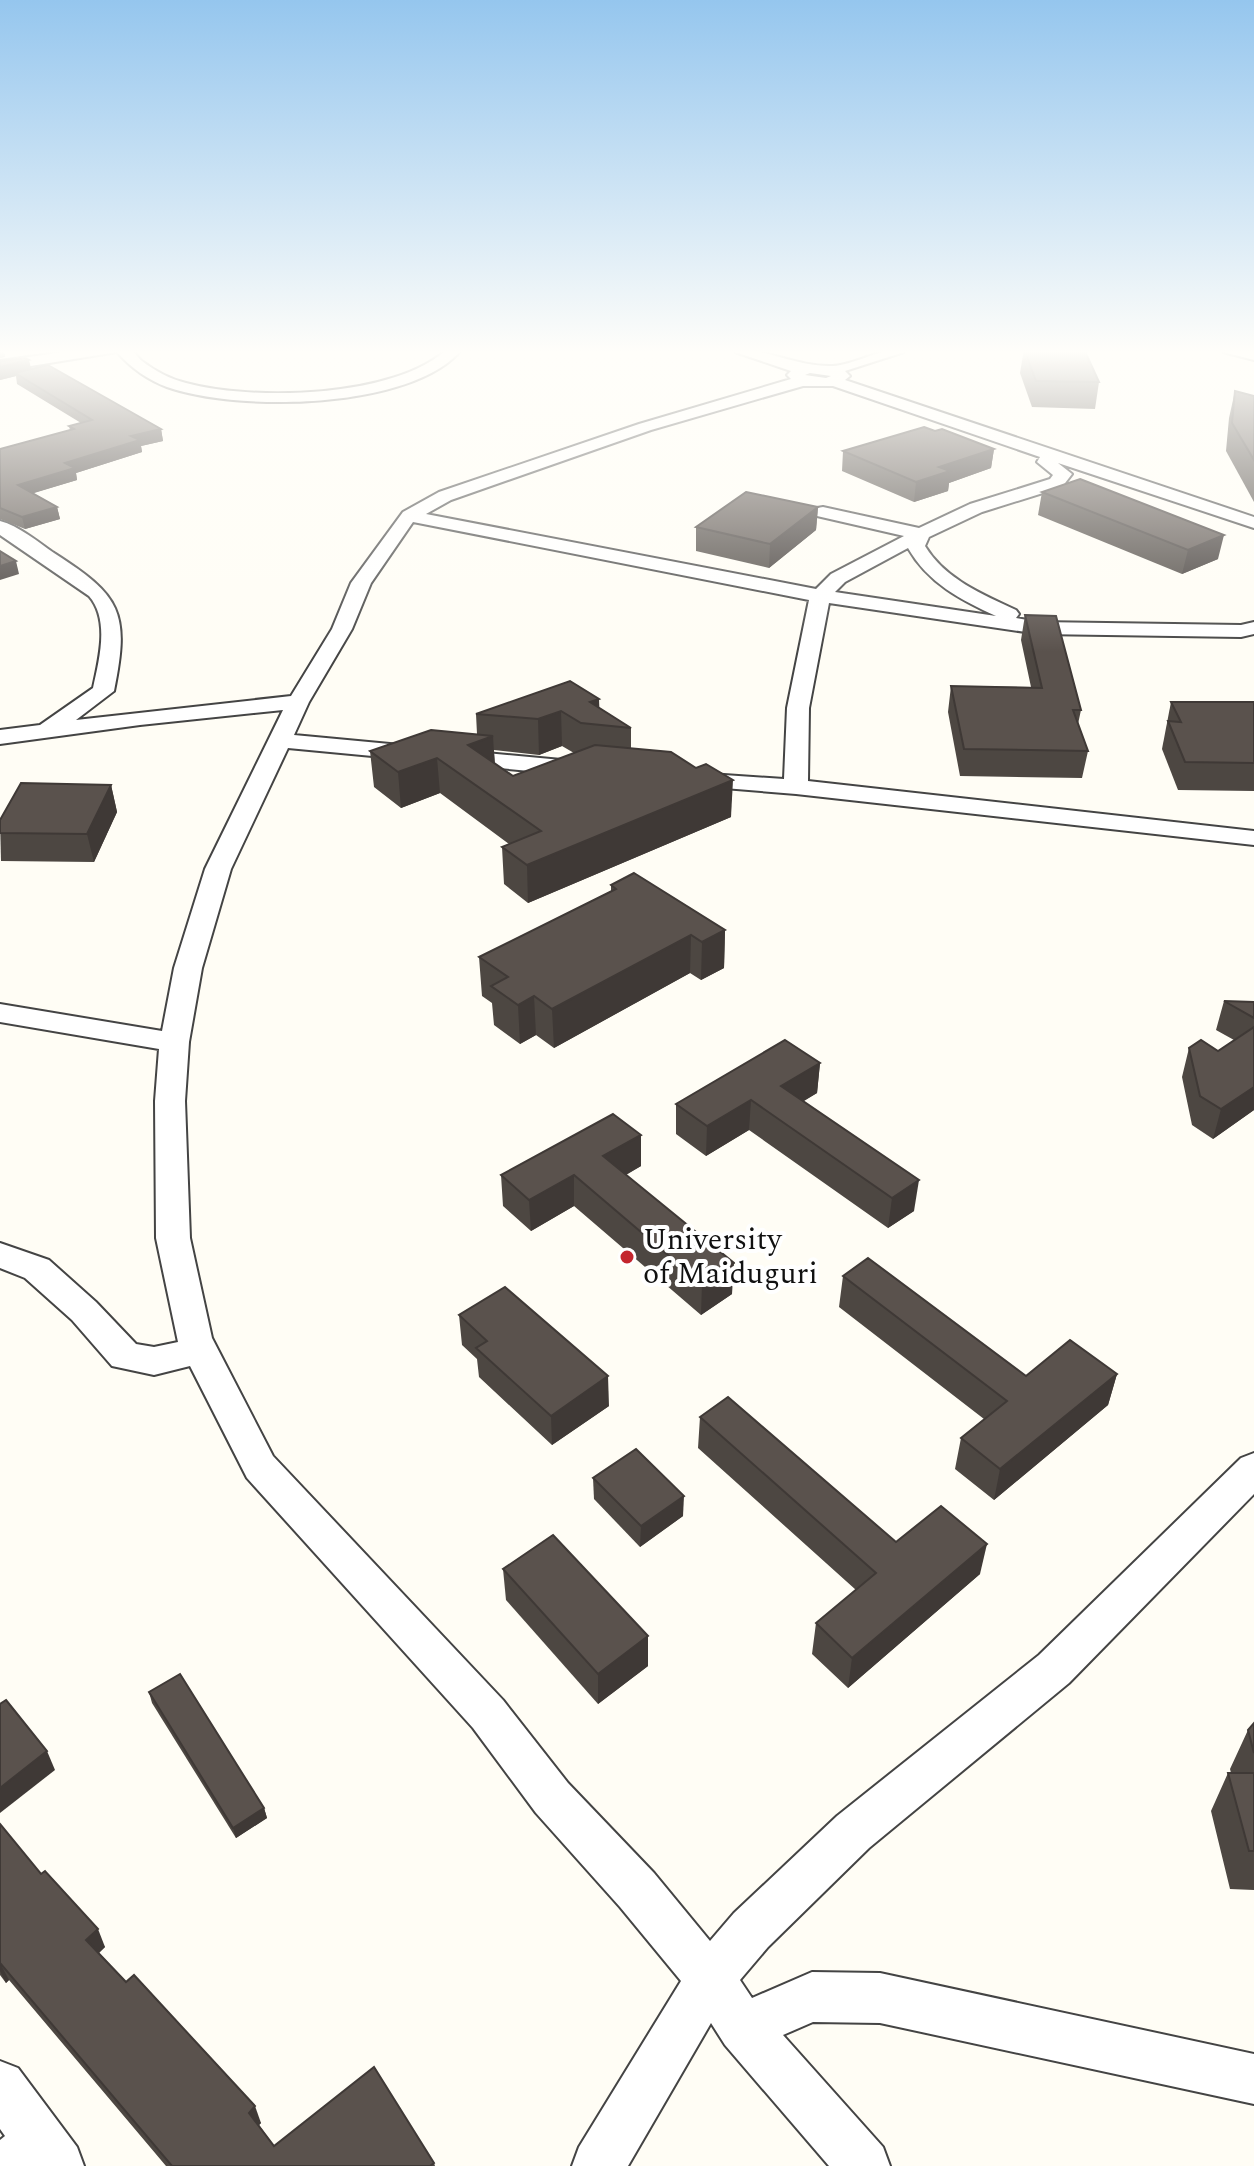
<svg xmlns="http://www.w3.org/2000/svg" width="1254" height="2166" font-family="Spectral,serif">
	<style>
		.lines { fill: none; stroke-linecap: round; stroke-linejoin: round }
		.minor-casing { stroke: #444; stroke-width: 4 }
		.minor { fill: #fff; fill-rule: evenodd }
		.wall { fill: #4d4742; fill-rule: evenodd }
		.shaded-wall { fill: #3f3936 }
		.building { fill: #5a524d; stroke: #3f3936; stroke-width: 2 }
		.poi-dot { fill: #c4262e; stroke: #fff; stroke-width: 3 }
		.labels { text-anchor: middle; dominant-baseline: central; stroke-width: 8; stroke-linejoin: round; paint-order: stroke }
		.poi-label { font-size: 30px; fill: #111; stroke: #fff; text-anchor: start }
	</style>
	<rect width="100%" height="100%" fill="#fffdf5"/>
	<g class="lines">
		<g class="minor-casing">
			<g id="minor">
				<path d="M85,349C97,349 117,345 129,349C133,350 138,358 142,361C155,371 170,379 186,383C252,401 396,398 447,349H462C413,410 237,412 167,387C148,380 131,368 117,352L0,371V361Z"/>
				<path d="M733,349C768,349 797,367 832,366C855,365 876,349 906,349L904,352L845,371L850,376L845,380L1254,517V528L1058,463L1072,474L1062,487L982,512L929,537L925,546C945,579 982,594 1016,610L1019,614L1016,618L1039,622L1241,625L1254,622V634L1241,637L1039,634L829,603L809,708L808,781L1254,831V845L796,794L687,785L683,780L687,775L695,773L784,779L787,708L809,600L413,522L371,583L352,629L309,702L294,735L583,762L591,764L595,769L591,774L583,776L288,748L231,869L202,968L189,1042L185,1101L190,1238L212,1338L273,1456L503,1700L568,1783L654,1873L710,1941L734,1913L837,1816L1039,1655L1241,1458L1254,1453V1494L1069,1683L869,1848L768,1947L740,1980L752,1998L812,1972L880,1973L1254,2054V2104L880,2023L813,2022L783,2035L883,2147L890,2166H829L725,2045L711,2023L628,2166H572L579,2147L681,1981L620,1907L536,1813L473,1728L247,1478L190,1366L154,1375L112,1366L72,1320L25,1278L0,1268V1243L49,1260L96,1302L136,1344L154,1347L178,1342L156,1238L155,1101L159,1049L0,1022V1004L162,1031L174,968L205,869L283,710L140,725L0,744V730L40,725L93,688C99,660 110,620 89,596L0,535V521C19,526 38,542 54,553C121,596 130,612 114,691L76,720L291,696L332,629L351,583L403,512L439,492L639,424L791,379L787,375L791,371L735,352ZM810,373L831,376L826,378L805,375ZM803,386H833L1040,457L1037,462L1053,475L1050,479L970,504L919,528L823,507L817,508L814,512L817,516L904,536L831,574L816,589L426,514L451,500L651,430ZM908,548C928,583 961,600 996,616L835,592L845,582Z"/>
				<path d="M1221,349L1254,351V360L1223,352Z"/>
				<path d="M0,2061L18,2068L77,2147L84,2166H0V2140L5,2136L0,2129Z"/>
			</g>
		</g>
		<use href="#minor" class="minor"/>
	</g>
	<g class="wall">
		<path d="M1024,349L1099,382L1095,409L1032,407L1020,373Z"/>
		<path d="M0,361L31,369L161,429L163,441L141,446L142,452L76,473L77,480L33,493L57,507L60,519L25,529L0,519V449L70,430L69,426L81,423L17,384L16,376L0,380Z"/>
		<path d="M1235,391L1254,396V502L1226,451L1229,418Z"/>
		<path d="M935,431L994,449L991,468L949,483L948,491L914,502L842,471L843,451Z"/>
		<path d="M1042,492L1218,559L1182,574L1038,515Z"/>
		<path d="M818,507L816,530L769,568L696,551V527Z"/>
		<path d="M1025,615L1081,710L1078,724L1088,751L1082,778L960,776L948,712L951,686L1031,687L1021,640Z"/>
		<path d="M1171,702H1254V791L1178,790L1162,749Z"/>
		<path d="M600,708L631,728V749L731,817L528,903L504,884L502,847L509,844L440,793L401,808L374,787L370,751L477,734L476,714ZM562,746L574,753L513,776L495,764L494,750L539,755Z"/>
		<path d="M111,785L117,812L94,862L1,861L0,820Z"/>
		<path d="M611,885L725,930L724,968L701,980L690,973L554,1048L536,1035L520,1044L494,1025L492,1003L482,996L479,957L611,891Z"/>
		<path d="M1224,1001L1254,1002V1110L1213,1139L1192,1125L1182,1077L1189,1048L1218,1051L1234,1040L1216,1030Z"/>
		<path d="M820,1063L817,1093L803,1101L914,1211L888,1228L749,1130L706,1156L676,1134V1104Z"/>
		<path d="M641,1135V1166L626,1175L732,1294L701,1315L574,1206L531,1231L503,1206L501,1175Z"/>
		<path d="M843,1276L1026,1376L1117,1374L1108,1405L994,1500L955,1469L961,1438L984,1419L839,1307Z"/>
		<path d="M459,1315L609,1406L552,1445L479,1377L477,1359L462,1345Z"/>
		<path d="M700,1417L896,1542L980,1574L848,1688L812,1654L816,1623L856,1590L698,1448Z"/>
		<path d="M593,1478L683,1516L640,1547L594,1499Z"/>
		<path d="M503,1569L648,1636V1666L598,1704L506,1600Z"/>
		<path d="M149,1692L264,1808L267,1818L236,1838L152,1703Z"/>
		<path d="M1254,1723V1890L1230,1889L1211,1811L1228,1773H1231L1230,1769L1248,1730Z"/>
		<path d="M0,1824L41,1874L105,1947L99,1953L261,2123L259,2125L274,2146L434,2163L435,2166H166L9,1980L6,1983L0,1975Z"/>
	</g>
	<g class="shaded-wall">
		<path d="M0,349H4L5,357L0,358Z"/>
		<path d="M29,360L32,372L15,373L16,376L0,380V367Z"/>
		<path d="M161,429L163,441L141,446L142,452L76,473L77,480L21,497L18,485L65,463L131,436Z"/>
		<path d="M994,449L991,468L949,483L948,491L914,502L916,482L939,467Z"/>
		<path d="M57,507L60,519L25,529L22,517Z"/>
		<path d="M818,507L816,530L769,568L770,544Z"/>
		<path d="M1224,535L1218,559L1182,574L1188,550Z"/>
		<path d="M16,561L19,574L0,580V566Z"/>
		<path d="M599,699L600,725L590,702Z"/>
		<path d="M561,711L562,746L539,755L538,719Z"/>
		<path d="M493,736L495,771L468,745Z"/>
		<path d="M437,758L440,793L401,808L398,772Z"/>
		<path d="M733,780L731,817L528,903L527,865Z"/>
		<path d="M111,785L117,812L94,862L87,834Z"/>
		<path d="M725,930L724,968L701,980L702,942Z"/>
		<path d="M691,935L690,973L554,1048L552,1009Z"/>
		<path d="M534,996L536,1035L520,1044L518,1005Z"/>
		<path d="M820,1063L817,1093L778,1117L781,1086Z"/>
		<path d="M1254,1087V1110L1213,1139L1221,1109Z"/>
		<path d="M751,1100L749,1130L706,1156L707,1126Z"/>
		<path d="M641,1135V1166L604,1187L603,1156Z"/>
		<path d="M574,1175V1206L531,1231L529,1200Z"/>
		<path d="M919,1180L914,1211L888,1228L892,1198Z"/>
		<path d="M734,1263L732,1294L701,1315L702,1284Z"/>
		<path d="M1117,1374L1108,1405L994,1500L1000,1469Z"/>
		<path d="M608,1376L609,1406L552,1445L551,1416Z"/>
		<path d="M684,1496L683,1516L640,1547L641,1526Z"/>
		<path d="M987,1544L980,1574L848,1688L852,1658Z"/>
		<path d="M648,1636V1666L598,1704V1674Z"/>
		<path d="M47,1751L55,1770L0,1813V1788Z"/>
		<path d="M264,1808L267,1818L236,1838L233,1828Z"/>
		<path d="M98,1929L105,1947L94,1957L86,1940Z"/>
		<path d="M0,1963L9,1980L6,1983L0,1971Z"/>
		<path d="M255,2106L261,2123L255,2129L249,2113Z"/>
	</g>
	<g class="building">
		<path d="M1024,349H1084L1099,382L1036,381Z"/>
		<path d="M25,358L29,360L0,367V361Z"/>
		<path d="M48,365L161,429L131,436L140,440L65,463L75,468L18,485L57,507L22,517L0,508V449L74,429L69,426L92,420L15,373Z"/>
		<path d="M1235,391L1254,396V460L1232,423Z"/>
		<path d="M924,427L935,431L942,429L994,449L939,467L950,471L916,482L843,451Z"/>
		<path d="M1080,479L1224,535L1188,550L1042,492Z"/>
		<path d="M746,492L818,507L770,544L696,527Z"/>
		<path d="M0,551L16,561L0,566Z"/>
		<path d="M1025,615L1056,616L1081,710H1073L1088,751L964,749L951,686L1042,688Z"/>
		<path d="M570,681L599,699L590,702L631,728L581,723L561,711L538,719L476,714Z"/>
		<path d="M1171,702H1254V763L1185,762L1168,721L1181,722Z"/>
		<path d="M431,730L493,736L468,745L513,776L595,745L671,752L696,768L706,764L733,780L527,865L502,847L541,831L437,758L398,772L370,751Z"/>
		<path d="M21,783L111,785L87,834L0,833V820Z"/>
		<path d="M634,873L725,930L702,942L691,935L552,1009L534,996L518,1005L491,986L508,977L479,957L616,889L611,885Z"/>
		<path d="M1224,1001L1254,1002V1018Z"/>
		<path d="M1254,1027V1087L1221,1109L1200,1096L1189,1048L1201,1040L1218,1051Z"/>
		<path d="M785,1040L820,1063L781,1086L919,1180L892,1198L751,1100L707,1126L676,1104Z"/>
		<path d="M613,1114L641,1135L603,1156L734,1263L702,1284L574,1175L529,1200L501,1175Z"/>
		<path d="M868,1258L1026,1376L1070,1340L1117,1374L1000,1469L961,1438L1007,1401L843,1276Z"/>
		<path d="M505,1287L608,1376L551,1416L476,1348L487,1341L459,1315Z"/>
		<path d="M728,1397L896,1542L941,1506L987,1544L852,1658L816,1623L876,1573L700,1417Z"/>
		<path d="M636,1449L684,1496L641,1526L593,1478Z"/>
		<path d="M553,1535L648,1636L598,1674L503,1569Z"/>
		<path d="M180,1674L264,1808L233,1828L149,1692Z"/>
		<path d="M6,1700L47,1751L0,1788V1704Z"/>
		<path d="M1254,1723V1753L1248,1730Z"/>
		<path d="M1228,1773H1254V1851H1249Z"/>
		<path d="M0,1824L41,1874L45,1871L98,1929L86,1940L126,1982L134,1975L255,2106L249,2113L274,2146L374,2067L434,2163L430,2166H172L0,1963Z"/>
	</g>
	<linearGradient id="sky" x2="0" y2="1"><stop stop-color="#95c6ee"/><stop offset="0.54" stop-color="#fffefa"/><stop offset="1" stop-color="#fffefa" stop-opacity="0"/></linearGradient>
	<rect width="1254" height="652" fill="url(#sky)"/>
	<circle class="poi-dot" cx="627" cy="1257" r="8"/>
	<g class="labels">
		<g class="poi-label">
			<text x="643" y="1240">University<tspan x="643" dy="34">of Maiduguri</tspan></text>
		</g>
	</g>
</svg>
